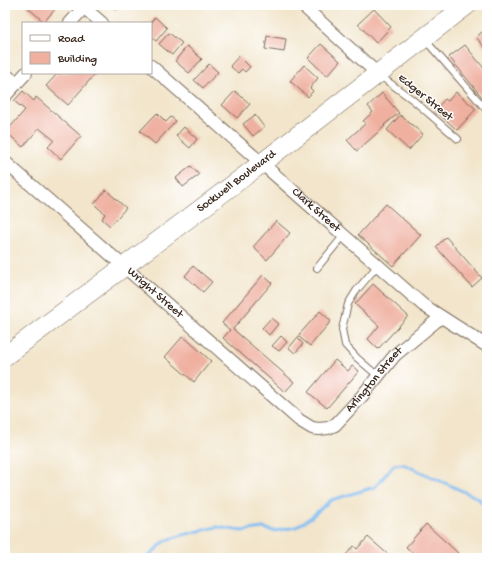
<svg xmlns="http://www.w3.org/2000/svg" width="492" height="563" font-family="'Gochi Hand',sans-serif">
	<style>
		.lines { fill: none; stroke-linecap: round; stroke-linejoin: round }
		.stream { stroke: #7fbcf2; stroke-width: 3 }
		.building { fill: #efb0a0 }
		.service-casing { stroke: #7b6b5b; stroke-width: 8 }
		.minor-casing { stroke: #7b6b5b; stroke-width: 14 }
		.primary-casing { stroke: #7b6b5b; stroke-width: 20 }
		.service { stroke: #fff; stroke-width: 6 }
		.minor { stroke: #fff; stroke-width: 12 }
		.primary { stroke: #fff; stroke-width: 19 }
		.labels { text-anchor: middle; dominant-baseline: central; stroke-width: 3; stroke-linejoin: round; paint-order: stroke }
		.street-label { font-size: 12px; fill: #3b2a1e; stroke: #fff }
	</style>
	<rect width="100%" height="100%" fill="#fff"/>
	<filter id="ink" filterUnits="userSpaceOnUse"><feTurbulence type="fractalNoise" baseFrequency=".025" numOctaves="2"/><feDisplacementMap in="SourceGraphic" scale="8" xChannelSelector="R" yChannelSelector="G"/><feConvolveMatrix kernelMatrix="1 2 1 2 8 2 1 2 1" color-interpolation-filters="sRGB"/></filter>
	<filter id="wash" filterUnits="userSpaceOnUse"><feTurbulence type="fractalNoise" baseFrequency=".012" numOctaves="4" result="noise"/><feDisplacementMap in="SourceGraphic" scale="16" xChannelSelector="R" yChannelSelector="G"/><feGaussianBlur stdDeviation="0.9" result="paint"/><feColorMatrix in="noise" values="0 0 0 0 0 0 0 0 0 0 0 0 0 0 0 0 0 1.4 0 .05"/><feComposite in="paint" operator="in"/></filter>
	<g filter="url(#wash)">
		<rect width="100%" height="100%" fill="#f2e5cb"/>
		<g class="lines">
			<path class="stream" d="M147,558L165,541L182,535L217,527L242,531L263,528L274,531L296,527L310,518L331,500L375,487L394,465L403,464L478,498L487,508"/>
		</g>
		<g id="blocks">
			<g class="building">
				<path d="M27,5H53L56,8L44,22L26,6Z"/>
				<path d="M110,5H121L116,10Z"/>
				<path d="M374,9L391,27L376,43L358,24Z"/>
				<path d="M155,17L167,28L156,41L151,37V22Z"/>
				<path d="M487,28V50L476,37Z"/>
				<path d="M169,33L182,43L172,55L159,44Z"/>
				<path d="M267,36L286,39L284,52L265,49Z"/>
				<path d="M321,44L340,61L327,76L308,58Z"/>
				<path d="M465,45L487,72V103L449,57Z"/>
				<path d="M187,46L202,59L189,73L175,61Z"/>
				<path d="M239,56L250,67L245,72L242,69L238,73L230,66Z"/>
				<path d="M209,64L218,72L203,88L194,80Z"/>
				<path d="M304,65L318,78L310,88L313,91L308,97L290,81Z"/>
				<path d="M58,73H94L95,74L68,105L46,86Z"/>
				<path d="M23,91L34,101L36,97L81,136L61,159L48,147L54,140L39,128L23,147L6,132L25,110L14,101Z"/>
				<path d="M235,91L250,104L237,118L222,105Z"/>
				<path d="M456,92L476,109L457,130L435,110L445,99L448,101Z"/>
				<path d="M382,93L399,113L384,125L385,126L357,151L347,140L366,123L363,121L373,112L368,106Z"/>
				<path d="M157,113L166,122L171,117L176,121L155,144L140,131Z"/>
				<path d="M255,115L264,127L253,136L243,124Z"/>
				<path d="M400,115L423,134L409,150L387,130Z"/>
				<path d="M184,127L197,139L190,148L176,136Z"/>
				<path d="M191,166L199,175L183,187L176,178Z"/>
				<path d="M106,190L126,208L110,226L102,219L105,214L94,204Z"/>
				<path d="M386,204L421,235L393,266L358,235Z"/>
				<path d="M276,221L290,233L267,260L253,247Z"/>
				<path d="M446,237L482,278L472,287L436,247Z"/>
				<path d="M193,266L212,282L203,292L185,276Z"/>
				<path d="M263,275L272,283L233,329L294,382L285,392L223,338L230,330L222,323Z"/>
				<path d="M373,284L408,316L378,349L368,339L379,326L355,304Z"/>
				<path d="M320,311L331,321L310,346L298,336Z"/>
				<path d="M271,318L278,324L269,335L262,328Z"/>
				<path d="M183,336L211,361L194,382L165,357Z"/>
				<path d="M281,336L287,342L279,351L272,346Z"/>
				<path d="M297,338L303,344L295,353L289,348Z"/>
				<path d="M335,360L348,371L352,366L359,371L327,408L308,392Z"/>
				<path d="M426,524L458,553L454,558H418L406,547Z"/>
				<path d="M368,537L392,558H343L354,546L357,549Z"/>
			</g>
		</g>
	</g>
	<g filter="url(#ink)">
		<use href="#blocks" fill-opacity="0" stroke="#7b6b5b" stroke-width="1"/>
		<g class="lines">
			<g class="service-casing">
				<g id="service">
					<path d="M426,41L484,107"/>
					<path d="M5,70L18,81"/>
					<path d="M379,75L413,100L458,139"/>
					<path d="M317,268L344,235"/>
					<path d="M378,376L357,358L345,345L342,329L348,304L356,291L378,265"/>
				</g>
			</g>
			<g class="minor-casing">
				<g id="minor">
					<path d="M81,5L102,23"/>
					<path d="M302,5L378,74"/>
					<path d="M70,23L86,5"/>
					<path id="s1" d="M151,66L423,305L487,346"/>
					<path d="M5,96L26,73"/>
					<path id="s2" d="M5,162L299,420L312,428L319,429L328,428L335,425L362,396L395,355L441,317"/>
				</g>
			</g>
			<g class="primary-casing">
				<g id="primary">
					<path id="s3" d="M5,356L262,163L467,5"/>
				</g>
			</g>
			<use href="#service" class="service"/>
			<use href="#minor" class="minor"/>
			<use href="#primary" class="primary"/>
		</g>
	</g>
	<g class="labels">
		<g class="street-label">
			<text transform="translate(425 98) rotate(39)">Edger Street</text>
			<text stroke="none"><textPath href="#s3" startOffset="290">Sockwell Boulevard</textPath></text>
			<text stroke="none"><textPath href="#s1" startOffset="219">Clark Street</textPath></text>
			<text stroke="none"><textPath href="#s2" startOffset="199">Wright Street</textPath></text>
			<text stroke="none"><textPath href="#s2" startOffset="490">Arlington Street</textPath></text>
		</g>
	</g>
	<rect width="492" height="563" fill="none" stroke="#fff" stroke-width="20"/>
	<rect x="22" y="22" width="130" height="52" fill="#ffffff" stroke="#b1aaa5"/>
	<rect x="30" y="35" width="20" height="6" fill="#ffffff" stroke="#b1aaa5"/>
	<text x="58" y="42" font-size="12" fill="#3b2a1e">Road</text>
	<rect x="30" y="52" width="20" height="12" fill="#efb0a0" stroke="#b1aaa5"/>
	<text x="58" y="62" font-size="12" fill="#3b2a1e">Building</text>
</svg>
